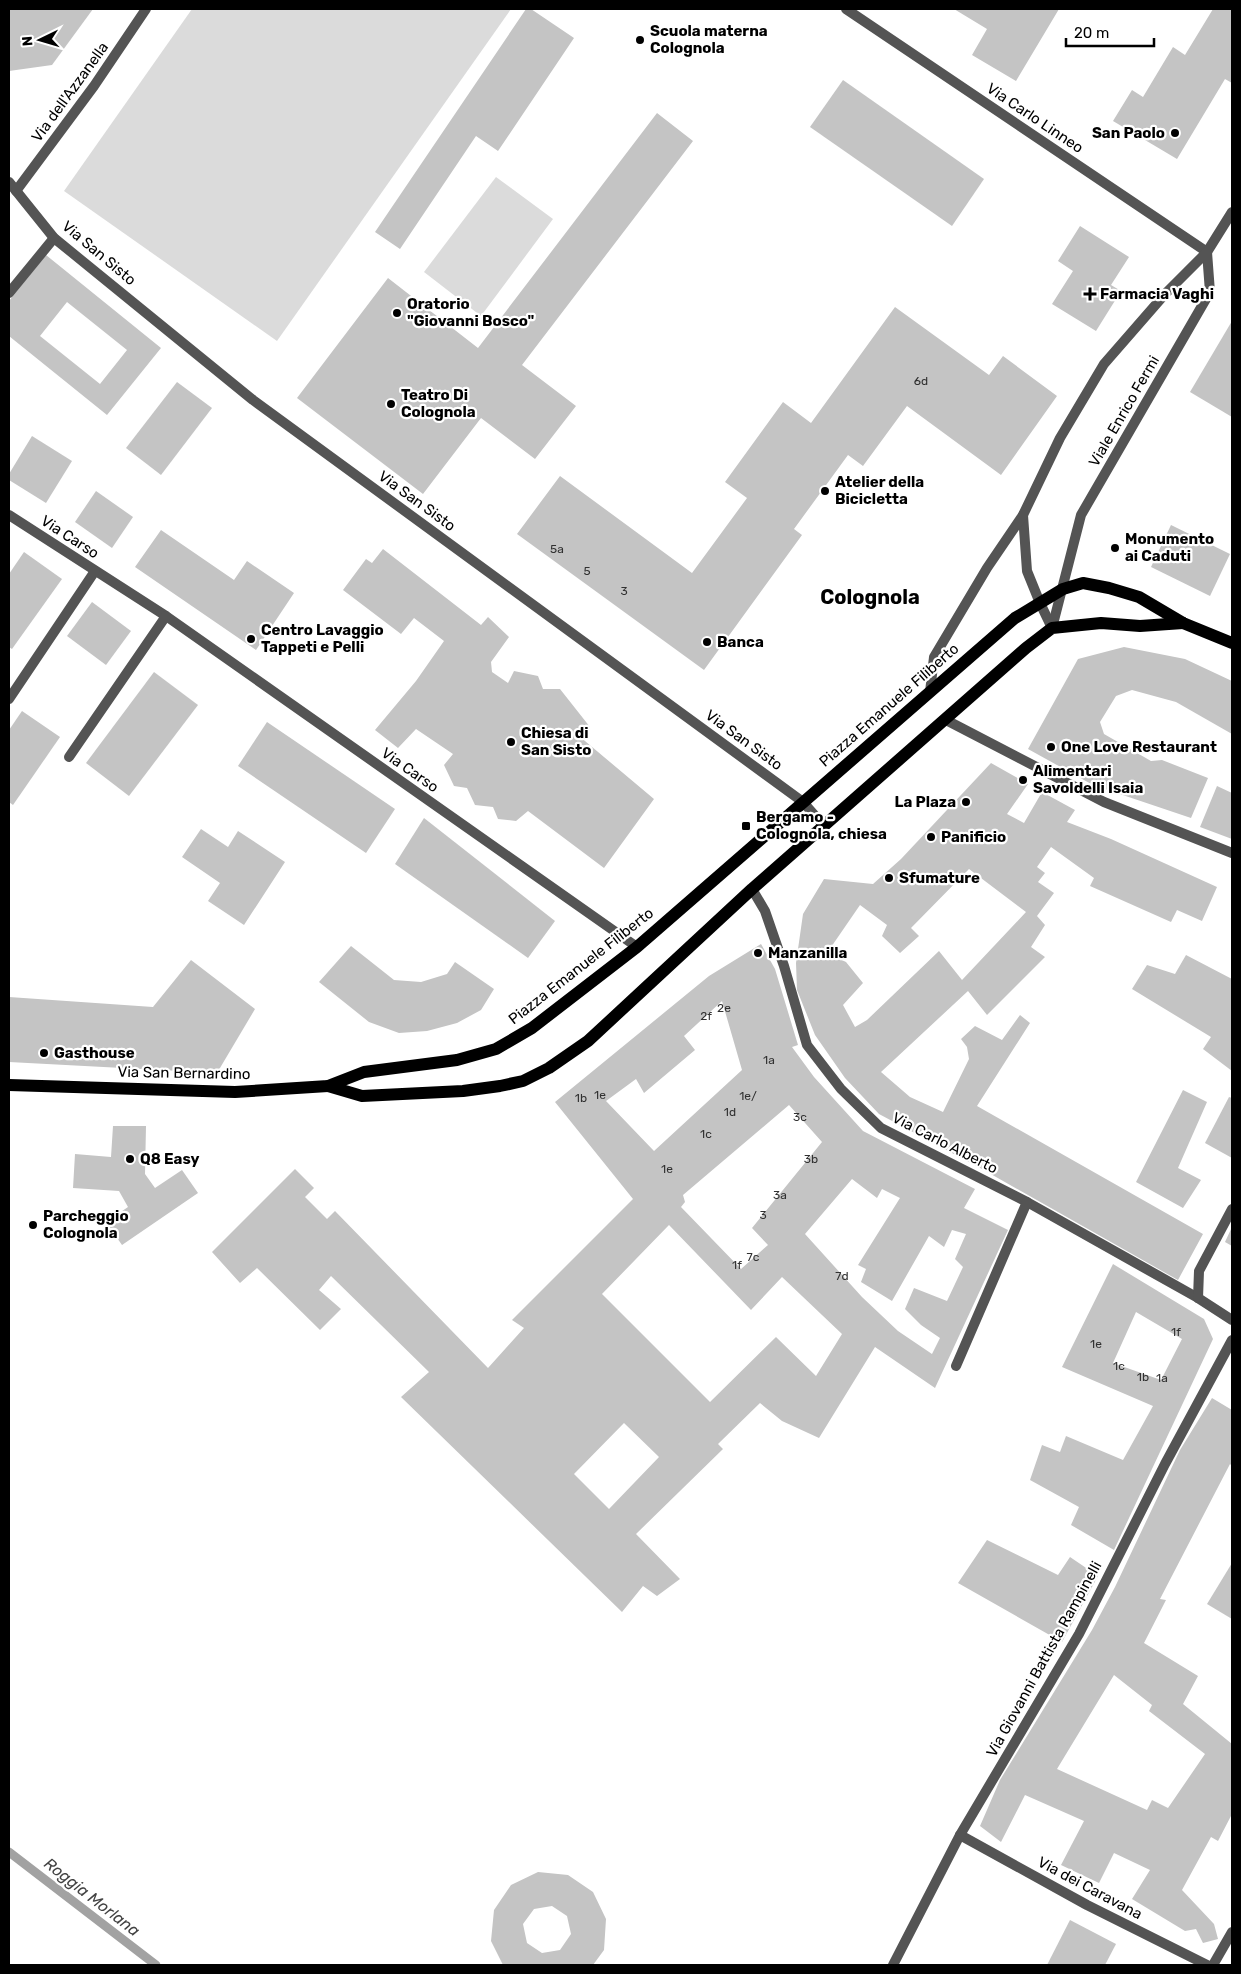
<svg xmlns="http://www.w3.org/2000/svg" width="1241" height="1974" font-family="Rubik,sans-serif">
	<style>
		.pitch { fill: #dbdbdb }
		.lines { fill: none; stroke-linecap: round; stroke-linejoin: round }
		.stream { stroke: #a2a2a2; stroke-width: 9 }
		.building { fill: #c4c4c4; fill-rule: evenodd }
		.service { stroke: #545454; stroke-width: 10 }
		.minor { stroke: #545454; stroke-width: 10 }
		.primary { stroke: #000; stroke-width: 12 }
		.poi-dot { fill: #000; stroke: #fff; stroke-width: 2 }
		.labels { text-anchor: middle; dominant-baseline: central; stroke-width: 4.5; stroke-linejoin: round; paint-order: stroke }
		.number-label { font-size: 12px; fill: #313131 }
		.poi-label { font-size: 15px; font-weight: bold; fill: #000; stroke: #fff; text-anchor: start }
		.street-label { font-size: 15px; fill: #000; stroke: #fff }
		.water-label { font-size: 16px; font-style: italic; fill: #434343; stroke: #fff }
		.district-label { font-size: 20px; font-weight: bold; fill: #000; stroke: #fff }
	</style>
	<rect width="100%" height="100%" fill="#fff"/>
	<g class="pitch">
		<path d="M192,9H511L277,341L64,191Z"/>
		<path d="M496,177L553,219L481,316L424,272Z"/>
	</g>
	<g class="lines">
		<path class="stream" d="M9,1852L156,1965"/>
	</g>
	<g class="building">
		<path d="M9,9H93L52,65L9,71Z"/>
		<path d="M526,9H531L574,38L498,151L476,136L400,249L375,232Z"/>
		<path d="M954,9H1059L1016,81L972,55L987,29Z"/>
		<path d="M1213,9H1232V83L1225,79L1177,159L1113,121L1132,90L1143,97L1173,47L1185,55Z"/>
		<path d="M843,80L984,179L952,226L810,127Z"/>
		<path d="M657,113L693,141L522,365L576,406L535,459L481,418L423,494L297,398L388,278L478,348Z"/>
		<path d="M1080,226L1129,257L1111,285L1121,291L1096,331L1052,304L1073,271L1058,261Z"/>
		<path d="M46,255L161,348L107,415L9,336V301ZM67,302L127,350L100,384L40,336Z"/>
		<path d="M895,307L989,375L1003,356L1057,396L1001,475L907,406L863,466L848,455L794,529L802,535L704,670L517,534L560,476L692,573L747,498L725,482L783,402L811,423Z"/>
		<path d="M1232,321V417L1190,392Z"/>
		<path d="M177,382L212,408L161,475L126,448Z"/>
		<path d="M32,436L72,461L46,503L9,480V474Z"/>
		<path d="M96,491L133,517L112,548L75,522Z"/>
		<path d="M1171,525L1230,554L1210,596L1151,567Z"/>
		<path d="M161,530L234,580L247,561L294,593L256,650L135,567Z"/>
		<path d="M383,549L481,625L488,617L509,637L491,662L492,672L508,683L514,671L538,676L543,689H560L590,727L579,736L654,799L604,868L528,811L516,821L498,819L493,807L475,805L467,788L454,786L444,765L453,754L416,729L398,748L375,730L416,681L444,641L414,618L401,634L343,590L366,559L372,563Z"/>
		<path d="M24,552L62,579L12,649L9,647V574Z"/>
		<path d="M92,602L131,631L106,665L67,636Z"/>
		<path d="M1124,647L1185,659L1232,681V734L1176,702L1132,690L1116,696L1100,722L1104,734L1151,761L1162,760L1208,778L1191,818L1093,785L1028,749L1078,659Z"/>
		<path d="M154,672L198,705L129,796L86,763Z"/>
		<path d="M22,711L60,737L13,805L9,802V730Z"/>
		<path d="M267,722L395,809L366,853L238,766Z"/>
		<path d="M991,763L1028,784L1007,814L1024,823L1042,792L1075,810L1067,822L1111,839L1217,887L1202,921L1177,910L1171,922L1090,886L1094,878L1051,847L1037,867L1045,873L1038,882L1054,893L1037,916L1045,925L1031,947L1045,957L987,1015L968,991L881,1072L910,1097L943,1112L969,1059L967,1047L961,1039L975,1026L1002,1040L1020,1015L1030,1023L977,1106L1203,1234L1178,1280L982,1169L879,1114L845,1078L815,1035L797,990L796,963L803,914L824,879L873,884L901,859ZM969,869L1026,912L962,980L939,951L867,1020L855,1027L843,1005L863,983L846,962L827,953L860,905L887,925L882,936L900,953L919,936L911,928Z"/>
		<path d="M1217,786L1232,793V839L1200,827Z"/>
		<path d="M424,818L555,921L528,958L395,864Z"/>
		<path d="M201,829L228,847L238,831L285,862L244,925L208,901L220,883L182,857Z"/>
		<path d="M761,944L775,969L798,1045L792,1047L814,1077L863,1131L975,1189L964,1208L1008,1230L935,1388L875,1347L819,1438L782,1421L760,1403L718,1444L723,1449L636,1534L680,1579L657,1596L643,1586L622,1612L401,1397L429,1372L331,1276L319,1290L341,1309L320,1330L257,1268L240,1283L212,1252L295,1169L314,1188L305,1197L327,1219L335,1211L488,1368L524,1328L512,1320L633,1199L555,1102L709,976ZM722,1001L742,1070L654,1151L606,1101L636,1079L644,1093L695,1050L684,1036ZM789,1105L822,1142L752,1228L768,1245L741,1269L681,1207L685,1202L683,1195ZM852,1179L877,1198L882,1189L900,1198L858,1265L866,1269L861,1282L892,1301L929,1236L944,1247L952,1230L966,1234L955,1259L963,1267L947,1301L914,1288L905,1309L921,1325L940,1338L932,1354L898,1331L862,1297L805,1234ZM669,1225L751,1310L782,1277L842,1334L816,1376L776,1337L710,1402L602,1294ZM624,1423L659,1457L609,1509L574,1474Z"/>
		<path d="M351,946L394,980L421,982L447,974L455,962L494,989L481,1010L457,1023L427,1031L399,1033L369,1022L319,982Z"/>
		<path d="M1186,955L1232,979V1071L1203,1049L1211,1037L1132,989L1147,965L1175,974Z"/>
		<path d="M191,960L255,1009L217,1073L9,1062V997L153,1007Z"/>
		<path d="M1183,1090L1207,1102L1178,1168L1201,1180L1183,1208L1136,1182Z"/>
		<path d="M1229,1097L1232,1098V1158L1205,1143Z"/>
		<path d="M113,1126H146L145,1174L155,1188L182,1170L198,1193L122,1245L106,1222L128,1207L119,1191L73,1188L75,1154L111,1157Z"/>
		<path d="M1232,1227V1246L1225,1242Z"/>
		<path d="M1113,1264L1204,1319L1213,1339L1114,1550L1071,1525L1079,1507L1030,1480L1042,1445L1060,1452L1066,1436L1123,1460L1153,1406L1062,1367ZM1136,1312L1182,1339L1161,1380L1113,1363Z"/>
		<path d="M1212,1398L1232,1410V1466L1230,1464L1160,1599L1166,1600L1144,1643L1198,1676L1183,1704L1232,1744V1814L1218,1841L1211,1837L1182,1890L1214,1924L1218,1939L1203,1943L1196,1929L1185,1931L1132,1899L1150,1870L1114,1853L1099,1883L1061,1865L1084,1821L1025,1795L1001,1842L980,1826L1000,1780L1092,1630L1115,1587L1180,1450ZM1114,1675L1152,1705L1149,1711L1205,1754L1168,1808L1152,1800L1147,1810L1057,1769Z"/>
		<path d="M987,1540L1058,1575L1070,1557L1098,1576L1062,1642L958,1583Z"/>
		<path d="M1232,1563V1619L1207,1604Z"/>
		<path d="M538,1872L568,1875L593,1892L606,1919L604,1950L593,1965H503L491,1941L494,1910L511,1885ZM552,1906L567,1916L571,1934L560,1950L542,1953L527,1943L523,1924L534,1909Z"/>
		<path d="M1070,1920L1116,1944L1105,1965H1047Z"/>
	</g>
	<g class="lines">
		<path class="service" d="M1213,1965L1232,1932"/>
		<g class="minor">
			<path d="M846,9L1207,252"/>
			<path d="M9,182L54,238L253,400L803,802L824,826"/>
			<path d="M16,191L94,86L146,9"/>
			<path d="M9,293L54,238"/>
			<path d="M9,515L166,616L637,947"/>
			<path d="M1023,515L1027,571L1040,603L1052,628"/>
			<path d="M1052,628L1081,515L1210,292L1207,252"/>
			<path d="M930,692L934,657L987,568L1023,515L1060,438L1104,364L1165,294L1207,252L1232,212"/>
			<path d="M9,699L95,571"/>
			<path d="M946,720L1104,802L1232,853"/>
			<path d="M69,757L166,616"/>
			<path d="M752,889L765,911L784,966L807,1045L841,1089L881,1128L1027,1202L1198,1298L1232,1320"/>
			<path d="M1198,1298L1199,1271L1232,1209"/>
			<path d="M956,1366L1027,1202"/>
			<path d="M960,1835L1087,1905L1207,1965"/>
			<path d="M893,1965L960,1835L1079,1634L1165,1464L1232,1340"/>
		</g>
		<g class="primary">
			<path d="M9,1085L235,1092L328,1086L364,1072L457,1060L496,1049L532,1028L637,947L1015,618L1063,589L1083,583L1109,588L1139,597L1183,623L1232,643"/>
			<path d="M328,1086L362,1096L463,1091L500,1086L523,1081L549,1068L588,1041L752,889L1026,648L1052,628L1101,623L1140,626L1183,623"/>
		</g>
	</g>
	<g class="poi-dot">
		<circle cx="640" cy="40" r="5"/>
		<circle cx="1175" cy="133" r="5"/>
		<path d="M1087.5 286.5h5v5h5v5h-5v5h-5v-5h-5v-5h5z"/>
		<circle cx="397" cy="313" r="5"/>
		<circle cx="391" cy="404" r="5"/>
		<circle cx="825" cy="491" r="5"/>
		<circle cx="1115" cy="548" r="5"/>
		<circle cx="251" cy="639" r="5"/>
		<circle cx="707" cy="642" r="5"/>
		<circle cx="511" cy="742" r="5"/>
		<circle cx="1051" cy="747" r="5"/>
		<circle cx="1023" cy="780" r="5"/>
		<circle cx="966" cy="802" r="5"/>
		<rect x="741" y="821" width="10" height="10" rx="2.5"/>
		<circle cx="931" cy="837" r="5"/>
		<circle cx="889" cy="878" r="5"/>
		<circle cx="758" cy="953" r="5"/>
		<circle cx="44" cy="1053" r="5"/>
		<circle cx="130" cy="1159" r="5"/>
		<circle cx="33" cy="1225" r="5"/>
	</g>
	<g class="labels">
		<g class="number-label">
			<text x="921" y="381">6d</text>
			<text x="557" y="549">5a</text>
			<text x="587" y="571">5</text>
			<text x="624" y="591">3</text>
			<text x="724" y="1008">2e</text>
			<text x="706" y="1016">2f</text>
			<text x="769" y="1060">1a</text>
			<text x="600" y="1095">1e</text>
			<text x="748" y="1096">1e/</text>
			<text x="581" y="1098">1b</text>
			<text x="730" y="1112">1d</text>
			<text x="800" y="1117">3c</text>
			<text x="706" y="1134">1c</text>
			<text x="811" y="1159">3b</text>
			<text x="667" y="1169">1e</text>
			<text x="780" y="1195">3a</text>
			<text x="763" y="1215">3</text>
			<text x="753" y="1257">7c</text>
			<text x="737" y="1265">1f</text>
			<text x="842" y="1276">7d</text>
			<text x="1176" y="1332">1f</text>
			<text x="1096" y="1344">1e</text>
			<text x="1119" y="1366">1c</text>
			<text x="1143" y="1377">1b</text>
			<text x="1162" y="1378">1a</text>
		</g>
		<g class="poi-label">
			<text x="650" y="31">Scuola materna<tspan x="650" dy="17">Colognola</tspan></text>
			<text x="1165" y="133" text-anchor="end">San Paolo</text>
			<text x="1100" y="294">Farmacia Vaghi</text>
			<text x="407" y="304">Oratorio<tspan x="407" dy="17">"Giovanni Bosco"</tspan></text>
			<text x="401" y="395">Teatro Di<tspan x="401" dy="17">Colognola</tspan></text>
			<text x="835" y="482">Atelier della<tspan x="835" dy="17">Bicicletta</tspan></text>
			<text x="1125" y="539">Monumento<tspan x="1125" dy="17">ai Caduti</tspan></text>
			<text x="261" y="630">Centro Lavaggio<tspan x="261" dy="17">Tappeti e Pelli</tspan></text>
			<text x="717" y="642">Banca</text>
			<text x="521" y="733">Chiesa di<tspan x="521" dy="17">San Sisto</tspan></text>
			<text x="1061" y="747">One Love Restaurant</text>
			<text x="1033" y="771">Alimentari<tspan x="1033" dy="17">Savoldelli Isaia</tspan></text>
			<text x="956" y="802" text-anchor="end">La Plaza</text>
			<text x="756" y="817">Bergamo -<tspan x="756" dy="17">Colognola, chiesa</tspan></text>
			<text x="941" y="837">Panificio</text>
			<text x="899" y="878">Sfumature</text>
			<text x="768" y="953">Manzanilla</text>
			<text x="54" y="1053">Gasthouse</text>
			<text x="140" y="1159">Q8 Easy</text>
			<text x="43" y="1216">Parcheggio<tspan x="43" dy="17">Colognola</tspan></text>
		</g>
		<g class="street-label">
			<text transform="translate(70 92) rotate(-54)">Via dell'Azzanella</text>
			<text transform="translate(1035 118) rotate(34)">Via Carlo Linneo</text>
			<text transform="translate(99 253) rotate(40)">Via San Sisto</text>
			<text transform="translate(1124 411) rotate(-60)">Viale Enrico Fermi</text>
			<text transform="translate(417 501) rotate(36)">Via San Sisto</text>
			<text transform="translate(70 537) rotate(33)">Via Carso</text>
			<text transform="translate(889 705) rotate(-41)">Piazza Emanuele Filiberto</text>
			<text transform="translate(744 740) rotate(36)">Via San Sisto</text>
			<text transform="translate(410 770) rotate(35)">Via Carso</text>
			<text transform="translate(581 966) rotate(-38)">Piazza Emanuele Filiberto</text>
			<text transform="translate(184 1073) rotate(1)">Via San Bernardino</text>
			<text transform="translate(945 1143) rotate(27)">Via Carlo Alberto</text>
			<text transform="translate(1044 1659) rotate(-61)">Via Giovanni Battista Rampinelli</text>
			<text transform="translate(1090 1888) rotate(28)">Via dei Caravana</text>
		</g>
		<g class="water-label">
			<text transform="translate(92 1897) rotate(38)">Roggia Morlana</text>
		</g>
		<g class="district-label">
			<text x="870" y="597">Colognola</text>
		</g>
	</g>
	<rect width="1241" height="1974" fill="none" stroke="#000000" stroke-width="20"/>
	<g transform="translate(40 40) rotate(265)" stroke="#ffffff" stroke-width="4" paint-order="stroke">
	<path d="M0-4L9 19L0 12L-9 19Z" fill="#000000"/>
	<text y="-8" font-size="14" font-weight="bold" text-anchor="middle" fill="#000000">N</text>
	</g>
	<path d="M1066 38v8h88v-8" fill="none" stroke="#000000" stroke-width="2.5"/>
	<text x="1074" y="38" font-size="15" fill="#000000" stroke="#ffffff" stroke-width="4" paint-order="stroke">20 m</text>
</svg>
